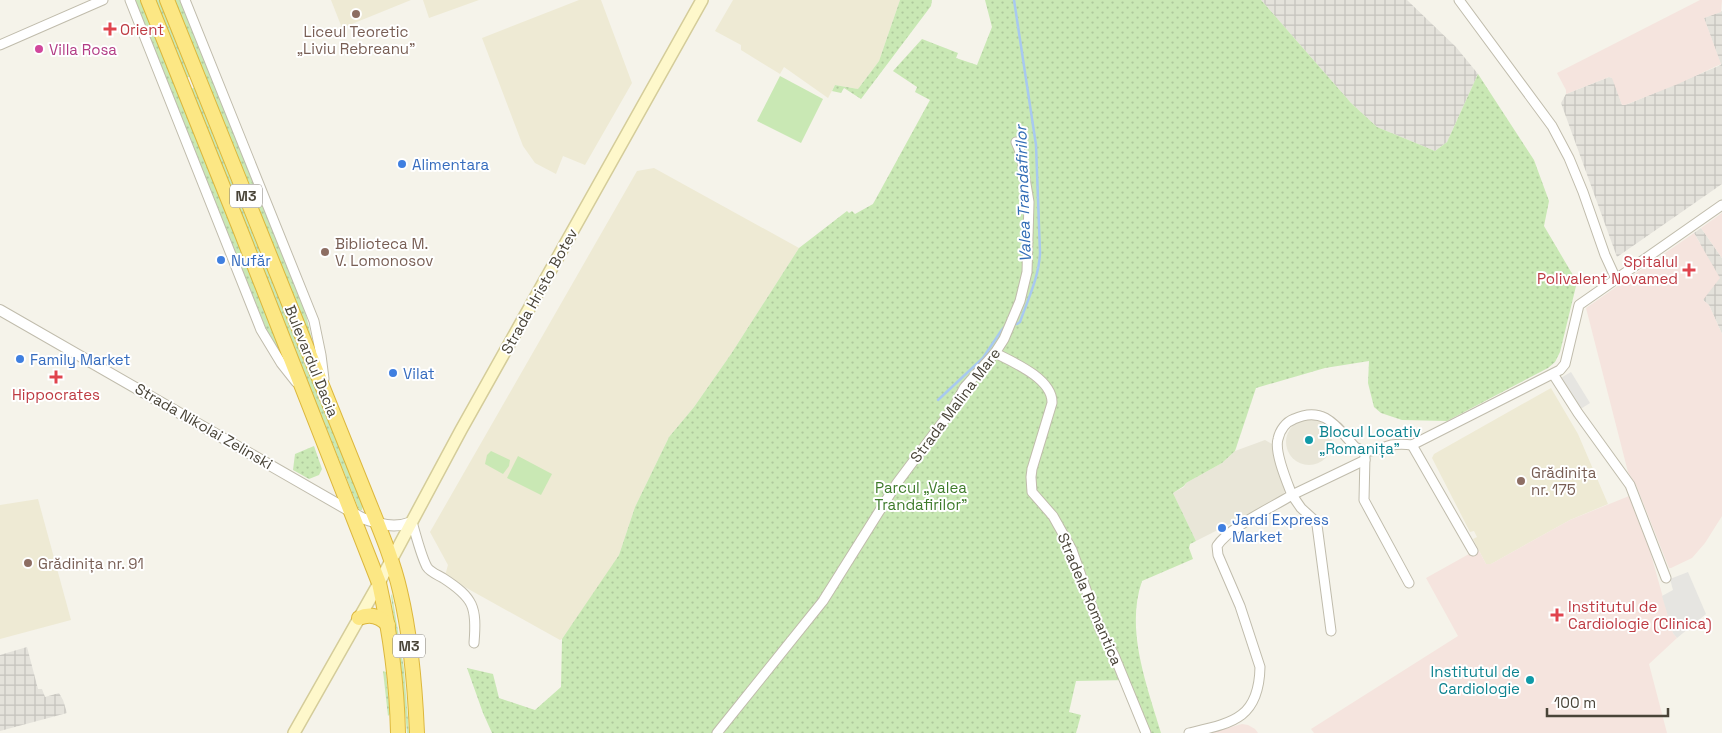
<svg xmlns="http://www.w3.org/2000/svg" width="1722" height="733" font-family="'Space Grotesk',sans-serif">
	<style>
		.residential { fill: #e9e6d8 }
		.industrial { fill: url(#industrial-grid) }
		.education { fill: #eeead4 }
		.medical { fill: #f5e4de }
		.grass { fill: url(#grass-dots) }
		.pitch { fill: #c9e8b4 }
		.parking { fill: #e6e5e1 }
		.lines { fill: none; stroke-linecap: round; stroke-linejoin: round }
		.stream { stroke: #a8c9f0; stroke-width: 2.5 }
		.minor-casing { stroke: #c0bcac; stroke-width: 11 }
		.tertiary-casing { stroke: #c0bcac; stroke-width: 12 }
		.secondary-casing { stroke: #d4cc9a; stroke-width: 14 }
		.trunk-casing { stroke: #dcb73d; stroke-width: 16 }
		.minor { stroke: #fff; stroke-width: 9 }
		.tertiary { stroke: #fff; stroke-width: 10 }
		.secondary { stroke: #fef8cb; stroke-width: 11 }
		.trunk { stroke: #fce784; stroke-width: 14 }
		.education-dot { fill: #8d6e63; stroke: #fff; stroke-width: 2 }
		.health-dot { fill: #e0444e; stroke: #fff; stroke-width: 2 }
		.hotel-dot { fill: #d1479c; stroke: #fff; stroke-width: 2 }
		.shop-dot { fill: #3f7fe0; stroke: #fff; stroke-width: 2 }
		.culture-dot { fill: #0f9aa8; stroke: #fff; stroke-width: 2 }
		.labels { text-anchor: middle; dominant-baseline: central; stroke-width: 4; stroke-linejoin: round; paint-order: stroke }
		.shield { fill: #fff; stroke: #807c74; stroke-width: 1 }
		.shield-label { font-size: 14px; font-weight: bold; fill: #494438 }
		.health-label { font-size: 15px; fill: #be3a42; stroke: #fff; text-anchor: start }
		.education-label { font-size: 15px; fill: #785e54; stroke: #fff; text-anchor: start }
		.hotel-label { font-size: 15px; fill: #b23c85; stroke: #fff; text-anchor: start }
		.shop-label { font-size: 15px; fill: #366cbe; stroke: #fff; text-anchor: start }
		.street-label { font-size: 15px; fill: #494438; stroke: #fff }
		.culture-label { font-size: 15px; fill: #0d838f; stroke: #fff; text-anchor: start }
		.park-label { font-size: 15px; fill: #3e7b2b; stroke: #fff }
		.water-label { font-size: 16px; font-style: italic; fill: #316cb5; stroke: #fff }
	</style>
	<defs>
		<pattern id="industrial-grid" width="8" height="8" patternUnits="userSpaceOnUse" patternTransform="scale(1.25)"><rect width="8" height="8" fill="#e4e2db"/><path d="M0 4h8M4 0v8" fill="none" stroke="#c5c3bd"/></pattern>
		<pattern id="grass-dots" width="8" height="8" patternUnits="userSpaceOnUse" patternTransform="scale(1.25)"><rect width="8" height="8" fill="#c9e8b4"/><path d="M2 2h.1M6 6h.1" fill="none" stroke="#aec89c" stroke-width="1.8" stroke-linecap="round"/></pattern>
	</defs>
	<rect width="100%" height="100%" fill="#f5f3ea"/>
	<g class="residential">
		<circle cx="1309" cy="442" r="23"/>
		<path d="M1265,440L1274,445L1286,488L1284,493L1277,500L1196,541L1173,493L1184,487L1186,483L1222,463L1235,451Z"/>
	</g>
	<g class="industrial">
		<path d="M1261,0H1407L1456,47L1478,74L1447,142L1435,151L1377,127L1351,103Z"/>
		<path d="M1722,11V184L1617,257L1561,103L1566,94L1609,77L1613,78L1622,105L1628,104L1721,65L1704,18Z"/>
		<path d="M1701,228L1722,258V334L1709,305L1703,300L1700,243L1694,233Z"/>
		<path d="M27,647L38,689H42L45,697L59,693L63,700L67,713L0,731V655Z"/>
	</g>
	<g class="education">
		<path d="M331,0H411L342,28Z"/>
		<path d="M423,0H479L429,18Z"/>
		<path d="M579,0H601L632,83L585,165L563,156L556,174L535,163L523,146L482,38Z"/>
		<path d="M733,0H900L879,61L858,89L835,85L828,98L784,67L780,74L741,50V45L715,31Z"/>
		<path d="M654,168L799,248L731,354L694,407L669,437L635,507L619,555L599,586L562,639L560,640L445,576L448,565L430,532L637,171Z"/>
		<path d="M1551,388L1578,434L1608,504L1570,520L1491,564H1486L1473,539L1477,537L1474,531L1470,532L1432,458L1434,454Z"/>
		<path d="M38,499L71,620L0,639V505Z"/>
	</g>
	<g class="medical">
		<path d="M1700,0H1722L1721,12L1704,18L1721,64L1678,84L1625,105H1622L1612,78L1609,77L1566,94V90L1557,73Z"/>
		<path d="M1722,213V258L1701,228Z"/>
		<path d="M1694,233L1720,278L1703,300L1709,305L1722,334V516L1705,543L1692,558L1671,568H1669L1636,485L1628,472L1586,308Z"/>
		<path d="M1634,494L1673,633L1677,638L1649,664L1667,733H1314L1311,729L1458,636L1426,578L1478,549L1486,564H1491L1570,520Z"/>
		<path d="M1242,724L1248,725L1255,729L1258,733H1210Z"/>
	</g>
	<g class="grass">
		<path d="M134,0H141L285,359L283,361L266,329Z"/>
		<path d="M155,0H161L191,76L186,78Z"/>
		<path d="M174,0H181L305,311L316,356Z"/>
		<path d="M900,0H932L931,6L861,99L844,88L841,93L832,91L835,85L858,89L879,61Z"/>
		<path d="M985,0H1261L1351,103L1377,127L1435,151L1447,142L1478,74L1534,160L1549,201L1544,226L1577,282L1560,352L1555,362L1548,368L1447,421L1402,420L1381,413L1374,407L1368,383L1369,361L1325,368L1256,388L1235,451L1222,463L1186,483L1184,486L1173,493L1196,541L1190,544L1189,548L1193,559L1142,581C1125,630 1147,685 1161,733H1151L1128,680L1076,681L1069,712L1081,715L1076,733H492L483,713L467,668L493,674L499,698L535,710L561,687L562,639L619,555L635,507L669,437L694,407L731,354L799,248L847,211L849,213L852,211L855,214L873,204L930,100L915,92L917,87L893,71L922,39L958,53L956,58L977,65L992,27Z"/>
		<path d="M195,87L363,506L362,510H359L191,89Z"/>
		<path d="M314,446L322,469L319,475L309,479L293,470L295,454Z"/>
		<path d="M392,594L404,669L409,733H407L401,669L391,596Z"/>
		<path d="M383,671L386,672L390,714L388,716Z"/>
	</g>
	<g class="pitch">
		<path d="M780,76L823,99L801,143L757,121Z"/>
		<path d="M491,451L510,460L509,466L503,474L485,464L487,455Z"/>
		<path d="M518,456L552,474L541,495L507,478Z"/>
	</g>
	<g class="parking">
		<path d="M1571,372L1590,403L1579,410L1559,379Z"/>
		<path d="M1688,572L1706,614L1677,638L1673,633L1662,596L1673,590L1670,579Z"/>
	</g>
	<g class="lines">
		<g class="stream">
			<path d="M1014,0L1036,145L1040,253C1039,277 1028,299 1020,322L1017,324"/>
			<path d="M938,400L983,358L1001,331L1006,325"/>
		</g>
		<g class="minor-casing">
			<g id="minor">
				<path d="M130,0L261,330L281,363L296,382"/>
				<path d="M185,0L314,321L321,355L324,379"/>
				<path d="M1459,0L1552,126L1569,158L1583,192L1605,255L1616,279"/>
				<path d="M0,45L103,0"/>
				<path d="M995,353C1013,362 1053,379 1052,403L1032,469L1031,477L1032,492L1053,516L1072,550L1100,629L1114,655L1146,733"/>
				<path d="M1553,374L1578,413L1630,485L1666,578"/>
				<path d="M1412,445L1473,551"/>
				<path d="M1365,456L1364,500L1409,583"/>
				<path d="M412,522C416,535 421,556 427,567C430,572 438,575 443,578C474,598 477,607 474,643"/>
				<path d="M1331,631L1317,525L1313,519L1301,508L1292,495L1365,460"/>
				<path d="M717,733L823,601L897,483L954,407L964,388L995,353L1004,339L1020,301L1027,272L1029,202L1021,154L1016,142"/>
				<path d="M1189,733C1232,723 1259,719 1260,667L1240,606L1218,555L1217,546C1229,527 1273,507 1292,495C1287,482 1274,452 1278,439C1280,430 1286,422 1294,419C1324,405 1337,427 1355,447C1368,455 1377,449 1391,445C1398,444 1405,444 1412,445L1560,370L1565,364L1579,305L1722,205"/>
			</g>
		</g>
		<g class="tertiary-casing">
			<path id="tertiary" d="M0,310L362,518C379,524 394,529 412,522"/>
		</g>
		<g class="secondary-casing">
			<path id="secondary" d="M294,733L379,583L461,430L702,0"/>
		</g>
		<g class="trunk-casing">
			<g id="trunk">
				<path d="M148,0L240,229L379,583C390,632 397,683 398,733"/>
				<path d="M167,0L364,490C377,523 392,556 400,591C411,637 415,686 417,733"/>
				<path d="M359,618C370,613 380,616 388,625"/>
			</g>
		</g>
		<use href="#minor" class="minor"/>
		<use href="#tertiary" class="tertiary"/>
		<use href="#secondary" class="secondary"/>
		<use href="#trunk" class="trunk"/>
	</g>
	<g class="education-dot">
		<circle cx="356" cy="14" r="5"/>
		<circle cx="325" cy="252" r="5"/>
		<circle cx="1521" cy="481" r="5"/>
		<circle cx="28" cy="563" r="5"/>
	</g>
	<g class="health-dot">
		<path d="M107.5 21.5h5v5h5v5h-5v5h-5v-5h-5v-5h5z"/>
		<path d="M1686.5 262.5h5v5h5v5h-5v5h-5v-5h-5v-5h5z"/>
		<path d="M53.5 369.5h5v5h5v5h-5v5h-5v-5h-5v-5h5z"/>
		<path d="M1554.5 607.5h5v5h5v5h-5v5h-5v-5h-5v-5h5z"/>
	</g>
	<circle class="hotel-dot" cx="39" cy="49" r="5"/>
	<g class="shop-dot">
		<circle cx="402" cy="164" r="5"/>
		<circle cx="221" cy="260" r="5"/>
		<circle cx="20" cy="359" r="5"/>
		<circle cx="393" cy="373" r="5"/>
		<circle cx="1222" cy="528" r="5"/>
	</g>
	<g class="culture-dot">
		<circle cx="1309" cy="440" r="5"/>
		<circle cx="1530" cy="680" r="5"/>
	</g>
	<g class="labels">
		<g class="shield">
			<rect x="230" y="184.5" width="32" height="23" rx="4"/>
			<rect x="393" y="634.5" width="32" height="23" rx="4"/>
		</g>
		<g class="shield-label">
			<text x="246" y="196">M3</text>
			<text x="409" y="646">M3</text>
		</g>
		<g class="health-label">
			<text x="120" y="29">Orient</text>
			<text x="1678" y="261" text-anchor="end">Spitalul<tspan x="1678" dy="17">Polivalent Novamed</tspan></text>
			<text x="56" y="394" text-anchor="middle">Hippocrates</text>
			<text x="1568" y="606">Institutul de<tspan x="1568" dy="17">Cardiologie (Clinica)</tspan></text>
		</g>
		<g class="education-label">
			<text x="356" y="31" text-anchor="middle">Liceul Teoretic<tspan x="356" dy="17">„Liviu Rebreanu”</tspan></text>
			<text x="335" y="243">Biblioteca M.<tspan x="335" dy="17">V. Lomonosov</tspan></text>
			<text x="1531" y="472">Grădinița<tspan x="1531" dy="17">nr. 175</tspan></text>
			<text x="38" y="563">Grădinița nr. 91</text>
		</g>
		<g class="hotel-label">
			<text x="49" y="49">Villa Rosa</text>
		</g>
		<g class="shop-label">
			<text x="412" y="164">Alimentara</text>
			<text x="231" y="260">Nufăr</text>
			<text x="30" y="359">Family Market</text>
			<text x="403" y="373">Vilat</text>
			<text x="1232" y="519">Jardi Express<tspan x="1232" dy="17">Market</tspan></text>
		</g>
		<g class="street-label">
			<text transform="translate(539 291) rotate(-61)">Strada Hristo Botev</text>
			<text transform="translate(312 361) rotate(68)">Bulevardul Dacia</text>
			<text transform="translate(955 405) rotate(-53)">Strada Malina Mare</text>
			<text transform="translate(204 426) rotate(30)">Strada Nikolai Zelinski</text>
			<text transform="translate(1090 599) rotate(67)">Stradela Romantica</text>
		</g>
		<g class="culture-label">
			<text x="1319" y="431">Blocul Locativ<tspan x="1319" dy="17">„Romanița”</tspan></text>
			<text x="1520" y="671" text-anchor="end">Institutul de<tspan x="1520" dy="17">Cardiologie</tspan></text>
		</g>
		<g class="park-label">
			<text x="921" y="487">Parcul „Valea<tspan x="921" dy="17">Trandafirilor”</tspan></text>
		</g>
		<g class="water-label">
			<text transform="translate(1023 194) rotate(-92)">Valea Trandafirilor</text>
		</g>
	</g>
	<path d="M1547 708v8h121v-8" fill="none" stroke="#494438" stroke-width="2.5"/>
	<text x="1554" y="708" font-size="15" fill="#494438" stroke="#ffffff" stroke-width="4" paint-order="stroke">100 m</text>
</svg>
